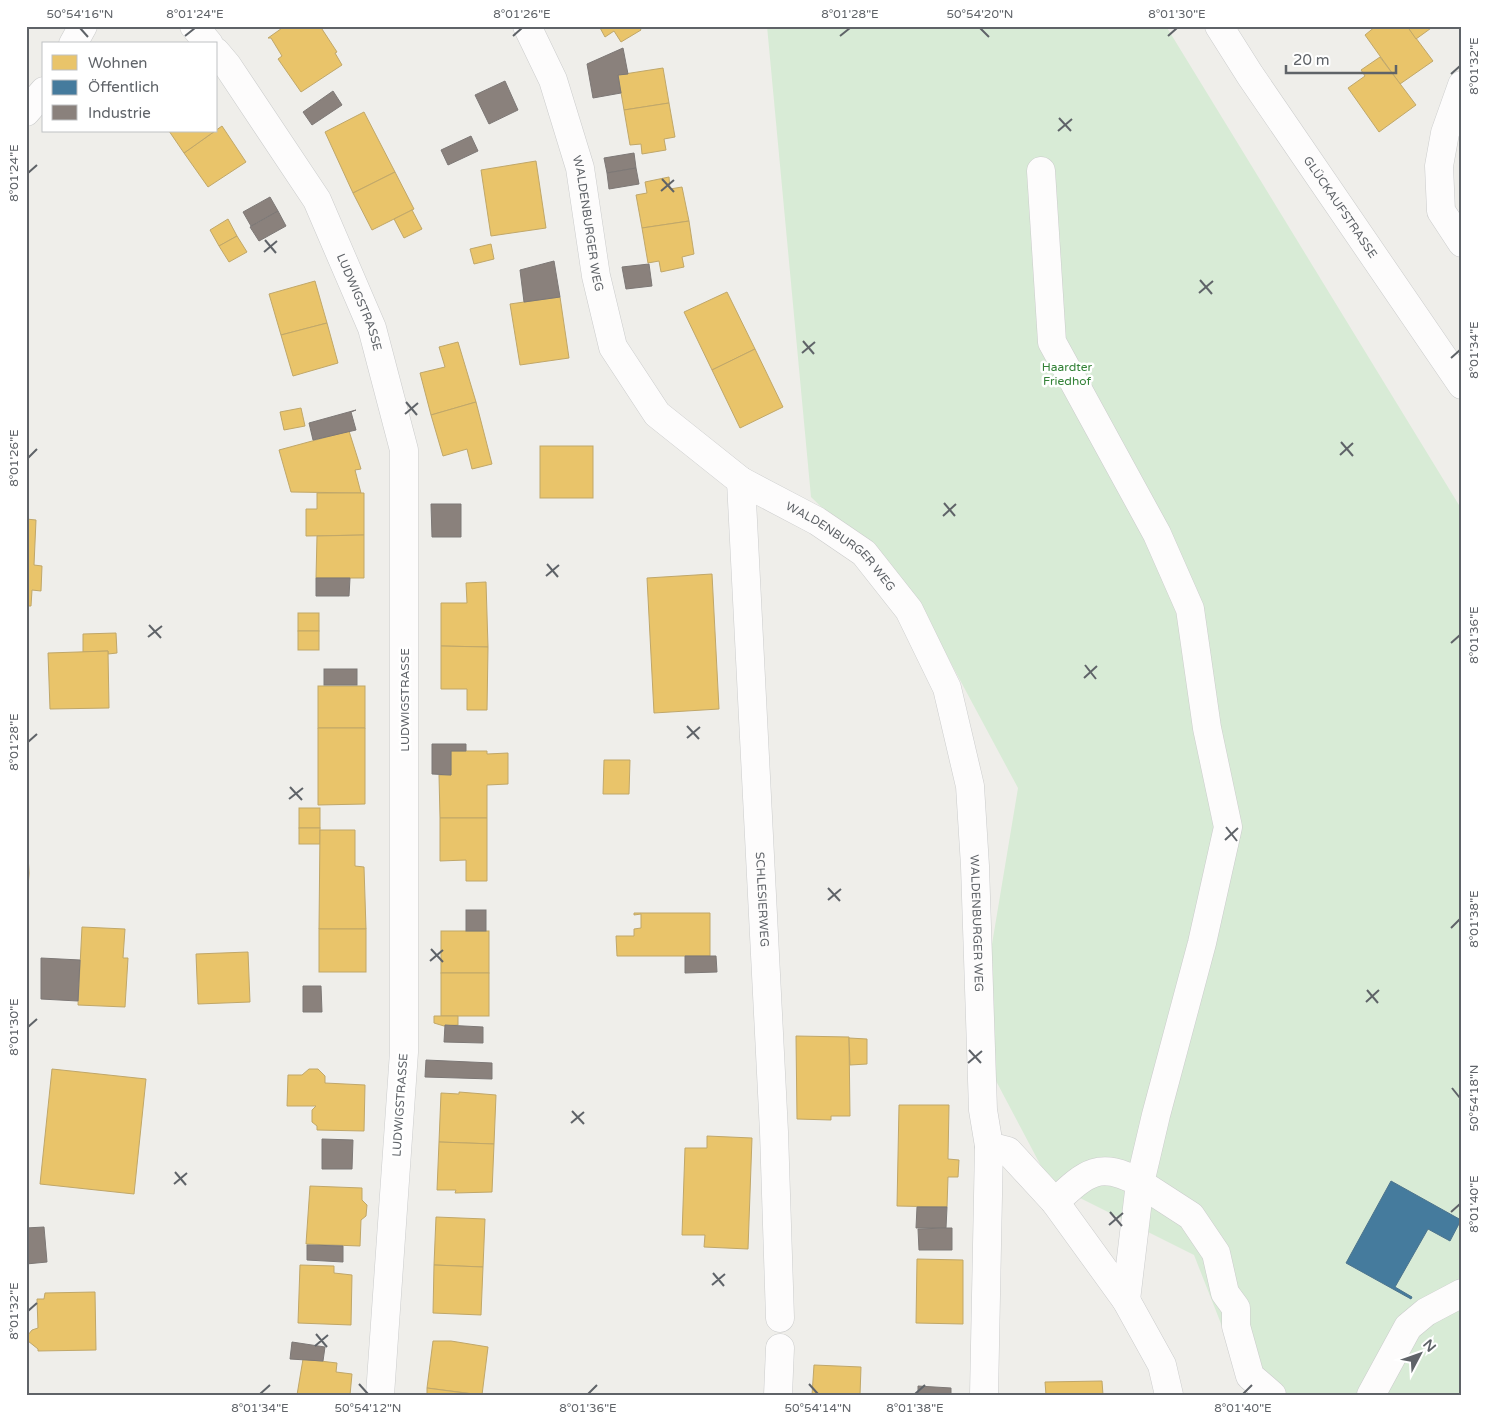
<svg xmlns="http://www.w3.org/2000/svg" width="1488" height="1421" font-family="'Varela Round',sans-serif">
	<style>
		.green { fill: #d8ebd6 }
		.homes { fill: #e9c46a; stroke: #c0a769 }
		.public { fill: #457b9d; stroke: #4d748d }
		.industry { fill: #8a817c; stroke: #7d7876 }
		.lines { fill: none; stroke-linecap: round; stroke-linejoin: round }
		.minor-casing { stroke: #cbcccc; stroke-width: 29 }
		.minor { stroke: #fdfcfc; stroke-width: 28 }
		.ticks { fill: none; stroke: #5f6368; stroke-width: 2 }
		.labels { text-anchor: middle; dominant-baseline: central; stroke-width: 5; stroke-linejoin: round; paint-order: stroke }
		.street-label { font-size: 12px; fill: #5f6368; stroke: #fff }
		.park-label { font-size: 12px; fill: #348238; stroke: #fff }
		.neatline { fill: none; stroke: #5f6368; stroke-width: 2 }
		.ticks-label { font-size: 12px; text-anchor: middle; fill: #5f6368 }
	</style>
	<rect width="100%" height="100%" fill="#efeeea"/>
	<path class="green" d="M767,26H1166L1462,510V1395H1249L1194,1255L1050,1183L995,1079L990,956L1018,788L917,600L811,497Z"/>
	<g class="homes">
		<path d="M285,26H320L337,52L335,53L342,65L301,92L278,59L282,56L271,38H268Z"/>
		<path d="M599,26H639L641,30L621,42L614,31L605,37Z"/>
		<path d="M1376,26H1407L1433,61L1400,84L1365,35Z"/>
		<path d="M1407,26H1434L1416,39Z"/>
		<path d="M1380,57L1416,105L1379,132L1348,88L1365,76L1361,70Z"/>
		<path d="M663,68L669,103L624,110L618,75Z"/>
		<path d="M669,103L675,137L664,139L666,150L642,154L641,144L630,145L624,110Z"/>
		<path d="M364,112L395,172L353,193L325,132Z"/>
		<path d="M222,126L246,162L208,187L184,153Z"/>
		<path d="M169,131H215L184,153Z"/>
		<path d="M536,161L546,228L491,236L481,170Z"/>
		<path d="M395,172L414,209L372,230L353,193Z"/>
		<path d="M669,177L670,189L682,187L689,221L642,228L636,195L647,193L645,182Z"/>
		<path d="M412,210L422,229L404,238L394,219Z"/>
		<path d="M228,219L237,236L219,246L210,230Z"/>
		<path d="M689,221L694,254L682,257L684,267L661,272L659,261L648,263L642,228Z"/>
		<path d="M237,236L247,252L229,262L219,246Z"/>
		<path d="M491,244L494,259L474,264L470,249Z"/>
		<path d="M315,281L327,323L281,335L269,294Z"/>
		<path d="M727,292L755,349L712,370L684,312Z"/>
		<path d="M560,297L569,358L520,365L510,304Z"/>
		<path d="M327,323L338,363L293,376L281,335Z"/>
		<path d="M458,342L476,402L431,415L420,373L445,367L439,347Z"/>
		<path d="M755,349L783,407L740,428L712,370Z"/>
		<path d="M476,402L492,464L472,469L467,449L443,456L431,415Z"/>
		<path d="M301,408L305,426L284,430L280,412Z"/>
		<path d="M349,431L361,469L355,470L361,493L291,492L279,450Z"/>
		<rect x="540" y="446" width="53" height="52"/>
		<path d="M317,493H364V535L306,536V509H317Z"/>
		<path d="M26,519L36,520L34,565L42,566L41,591L32,590L31,606H26Z"/>
		<path d="M364,535V578H316L317,536Z"/>
		<path d="M712,574L719,709L654,713L647,578Z"/>
		<path d="M486,582L488,647L441,646V603H467L466,583Z"/>
		<rect x="298" y="613" width="21" height="18"/>
		<rect x="298" y="631" width="21" height="19"/>
		<path d="M116,633L117,653L108,654V651L83,652V634Z"/>
		<path d="M441,646L488,647L487,710H467V689H441Z"/>
		<path d="M108,651L109,708L50,709L48,653Z"/>
		<rect x="318" y="686" width="47" height="42"/>
		<path d="M318,728H365V804L318,805Z"/>
		<path d="M451,751H487V754L508,753V784L487,785V818H440L439,775H451Z"/>
		<path d="M604,760H630L629,794H603Z"/>
		<rect x="299" y="808" width="21" height="20"/>
		<path d="M26,816L29,873L26,920Z"/>
		<path d="M440,818H487V881H466V860L440,861Z"/>
		<rect x="299" y="828" width="21" height="16"/>
		<path d="M320,830H355V866L364,867L366,929H319Z"/>
		<path d="M634,913H710V956H617L616,936H634V929L641,928V914L634,915Z"/>
		<path d="M82,927L125,929L123,958H128L125,1007L78,1005Z"/>
		<rect x="319" y="929" width="47" height="43"/>
		<rect x="441" y="931" width="48" height="42"/>
		<path d="M248,952L250,1002L198,1004L196,954Z"/>
		<rect x="441" y="973" width="48" height="43"/>
		<path d="M434,1016H458V1025L444,1026L434,1023Z"/>
		<path d="M796,1036L849,1037L850,1116H831V1120L797,1119Z"/>
		<path d="M849,1038L867,1039V1064L850,1065Z"/>
		<path d="M52,1069L146,1079L134,1194L40,1184Z"/>
		<path d="M309,1069H318L325,1076V1083L365,1085L364,1131L317,1130V1126L312,1122V1110L316,1106H287L288,1075H302Z"/>
		<path d="M459,1092L496,1095L494,1144L439,1142L441,1093L459,1094Z"/>
		<path d="M899,1105H949L948,1159L959,1160L958,1177H948L947,1207L897,1206Z"/>
		<path d="M707,1136L752,1138L748,1249L704,1247L705,1235H682L685,1148H707Z"/>
		<path d="M439,1142L494,1144L492,1192L455,1193L456,1190H437Z"/>
		<path d="M310,1186L362,1188V1200L367,1205L366,1216L361,1220L360,1246L306,1244Z"/>
		<path d="M436,1217L485,1219L483,1267L434,1265Z"/>
		<path d="M917,1259L963,1260V1324L916,1323Z"/>
		<path d="M300,1265L334,1266V1273L352,1275L351,1325L298,1323Z"/>
		<path d="M434,1265L483,1267L481,1315L433,1313Z"/>
		<path d="M95,1292L96,1350L38,1351V1349L28,1341V1335L32,1330L38,1328L37,1299H44L45,1293Z"/>
		<path d="M433,1341H451L488,1347L482,1395L427,1388Z"/>
		<path d="M303,1359L337,1363L336,1372L352,1374L350,1395H297Z"/>
		<path d="M814,1365L861,1367L860,1395H812Z"/>
		<path d="M1102,1381L1103,1395H1046L1045,1382Z"/>
		<path d="M427,1388L480,1395H427Z"/>
	</g>
	<path class="public" d="M1391,1181L1461,1220L1450,1241L1428,1229L1395,1287L1412,1297L1411,1299L1346,1263Z"/>
	<g class="industry">
		<path d="M623,48L628,74L618,75L621,93L593,98L587,64Z"/>
		<path d="M505,81L518,110L489,124L475,95Z"/>
		<path d="M333,91L342,105L312,125L303,112Z"/>
		<path d="M471,136L478,151L448,165L441,150Z"/>
		<path d="M634,153L636,168L607,173L604,158Z"/>
		<path d="M636,168L639,184L609,189L607,173Z"/>
		<path d="M270,197L278,211L251,226L243,212Z"/>
		<path d="M278,211L286,226L259,241L250,227Z"/>
		<path d="M554,261L560,297L524,302L520,270Z"/>
		<path d="M649,264L652,286L626,289L622,267Z"/>
		<path d="M356,410L351,412L356,430L313,440L309,423Z"/>
		<path d="M431,504H461V537H432Z"/>
		<path d="M316,578H350L349,596H316Z"/>
		<rect x="324" y="669" width="33" height="16"/>
		<path d="M432,744H466V751H451V775L432,774Z"/>
		<rect x="466" y="910" width="20" height="21"/>
		<path d="M685,956H716L717,972L685,973Z"/>
		<path d="M41,958L80,960L78,1001L41,999Z"/>
		<path d="M303,986H321L322,1012H303Z"/>
		<path d="M445,1025L483,1027V1043L444,1042Z"/>
		<path d="M426,1060L492,1063V1079L425,1077Z"/>
		<path d="M322,1139L353,1140L352,1169H322Z"/>
		<path d="M917,1207H947L946,1228H916Z"/>
		<path d="M44,1227L47,1262L26,1264V1228Z"/>
		<path d="M946,1228H952V1250H919L918,1229Z"/>
		<path d="M307,1245L343,1246V1262L307,1260Z"/>
		<path d="M292,1342L325,1347L323,1361L290,1359Z"/>
		<path d="M918,1386L951,1388V1395H918Z"/>
	</g>
	<g class="lines">
		<g class="minor-casing">
			<g id="minor">
				<path d="M194,26L209,44"/>
				<path id="s1" d="M527,26L553,80L580,168L596,276L613,347L657,414L741,481L817,521L864,553L909,610L947,688L970,786L975,866L983,1110L989,1146L1008,1151L1055,1202L1126,1300L1162,1365L1169,1395"/>
				<path id="s2" d="M1219,26L1250,75L1462,385"/>
				<path d="M73,44L83,26"/>
				<path id="s3" d="M216,52L227,65L317,200L372,328L404,450V1052L380,1395"/>
				<path d="M1462,85L1445,133L1439,166L1441,211L1462,243"/>
				<path d="M26,112L44,91"/>
				<path d="M1041,171L1052,342L1157,534L1190,609L1207,728L1228,827L1202,943L1156,1115L1140,1183L1191,1216L1216,1253L1225,1293L1236,1308V1326L1250,1376L1272,1395"/>
				<path id="s4" d="M741,481L774,1132L780,1318"/>
				<path d="M1055,1202C1086,1173 1099,1160 1140,1183L1126,1300"/>
				<path d="M778,1395L780,1348"/>
				<path d="M984,1395L989,1146"/>
				<path d="M1371,1395L1408,1327L1426,1312L1462,1293"/>
			</g>
		</g>
		<use href="#minor" class="minor"/>
	</g>
	<path class="ticks" d="M80,28L88,37M980,28L989,37M185,36L195,28M513,36L522,28M840,36L850,28M1168,36L1177,28M1451,74L1460,66M1059,118L1071,131M1058,131L1072,119M28,173L37,165M662,179L674,192M661,191L674,180M265,240L276,253M264,252L277,241M1200,280L1212,294M1199,293L1213,281M803,341L814,354M802,353L815,342M1451,358L1460,350M406,402L417,415M405,414L418,403M1341,442L1353,456M1340,455L1353,443M28,458L37,449M944,503L955,516M943,516L956,504M547,564L558,577M546,576L559,565M149,625L161,638M148,637L162,626M1451,643L1460,635M1085,665L1096,679M1084,678L1097,666M687,726L699,739M687,738L700,727M28,742L37,734M290,787L302,800M289,799L303,788M1226,827L1237,841M1225,840L1238,828M828,888L840,901M828,900L841,889M1451,928L1460,919M431,949L443,962M430,961L443,950M1367,990L1378,1003M1366,1002L1379,990M28,1027L37,1019M969,1050L981,1063M968,1063L982,1051M1452,1088L1460,1098M572,1111L584,1124M571,1123L584,1112M175,1172L186,1185M174,1184L187,1173M1110,1212L1122,1226M1451,1212L1460,1204M1109,1225L1123,1213M713,1273L724,1286M712,1285L725,1274M28,1311L37,1303M316,1334L327,1347M315,1346L328,1335M359,1384L368,1394M809,1384L818,1394M260,1394L270,1385M588,1394L597,1385M915,1394L925,1385M1243,1394L1252,1385"/>
	<g class="labels">
		<g class="street-label">
			<text stroke="none"><textPath href="#s2" startOffset="218">GLÜCKAUFSTRASSE</textPath></text>
			<text stroke="none"><textPath href="#s1" startOffset="208">WALDENBURGER WEG</textPath></text>
			<text stroke="none"><textPath href="#s3" startOffset="290">LUDWIGSTRASSE</textPath></text>
			<text stroke="none"><textPath href="#s1" startOffset="642">WALDENBURGER WEG</textPath></text>
			<text transform="translate(405 700) rotate(-90)">LUDWIGSTRASSE</text>
			<text stroke="none"><textPath href="#s4" startOffset="419">SCHLESIERWEG</textPath></text>
			<text stroke="none"><textPath href="#s1" startOffset="1062">WALDENBURGER WEG</textPath></text>
			<text transform="translate(400 1105) rotate(-86)">LUDWIGSTRASSE</text>
		</g>
		<g class="park-label">
			<text x="1067" y="367">Haardter<tspan x="1067" dy="14">Friedhof</tspan></text>
		</g>
	</g>
	<rect width="1488" height="1421" fill="none" stroke="#ffffff" stroke-width="55"/>
	<rect x="42" y="42" width="175" height="90" fill="#ffffff" stroke="#bfc1c3"/>
	<rect x="52" y="55" width="25" height="15" fill="#e9c46a" stroke="#bfc1c3"/>
	<text x="88" y="68" font-size="15" fill="#5f6368">Wohnen</text>
	<rect x="52" y="80" width="25" height="15" fill="#457b9d" stroke="#bfc1c3"/>
	<text x="88" y="92" font-size="15" fill="#5f6368">Öffentlich</text>
	<rect x="52" y="105" width="25" height="15" fill="#8a817c" stroke="#bfc1c3"/>
	<text x="88" y="118" font-size="15" fill="#5f6368">Industrie</text>
	<g transform="translate(1420 1354) rotate(49)" stroke="#ffffff" stroke-width="4" paint-order="stroke">
	<path d="M0-4L9 19L0 12L-9 19Z" fill="#5f6368"/>
	<text y="-8" font-size="14" font-weight="bold" text-anchor="middle" fill="#5f6368">N</text>
	</g>
	<path d="M1286 65v8h110v-8" fill="none" stroke="#5f6368" stroke-width="2.5"/>
	<text x="1293" y="65" font-size="15" fill="#5f6368" stroke="#ffffff" stroke-width="4" paint-order="stroke">20 m</text>
	<rect x="28" y="28" width="1432" height="1366" class="neatline"/>
	<g class="ticks-label">
		<text x="80" y="18">50°54'16"N</text>
		<text x="195" y="18">8°01'24"E</text>
		<text x="522" y="18">8°01'26"E</text>
		<text x="850" y="18">8°01'28"E</text>
		<text x="980" y="18">50°54'20"N</text>
		<text x="1177" y="18">8°01'30"E</text>
		<text transform="translate(1474 66) rotate(-90)" y="4">8°01'32"E</text>
		<text transform="translate(14 173) rotate(-90)" y="4">8°01'24"E</text>
		<text transform="translate(1474 350) rotate(-90)" y="4">8°01'34"E</text>
		<text transform="translate(14 458) rotate(-90)" y="4">8°01'26"E</text>
		<text transform="translate(1474 635) rotate(-90)" y="4">8°01'36"E</text>
		<text transform="translate(14 742) rotate(-90)" y="4">8°01'28"E</text>
		<text transform="translate(1474 919) rotate(-90)" y="4">8°01'38"E</text>
		<text transform="translate(14 1027) rotate(-90)" y="4">8°01'30"E</text>
		<text transform="translate(1474 1098) rotate(-90)" y="4">50°54'18"N</text>
		<text transform="translate(1474 1204) rotate(-90)" y="4">8°01'40"E</text>
		<text transform="translate(14 1311) rotate(-90)" y="4">8°01'32"E</text>
		<text x="260" y="1412">8°01'34"E</text>
		<text x="368" y="1412">50°54'12"N</text>
		<text x="588" y="1412">8°01'36"E</text>
		<text x="818" y="1412">50°54'14"N</text>
		<text x="915" y="1412">8°01'38"E</text>
		<text x="1243" y="1412">8°01'40"E</text>
	</g>
</svg>
